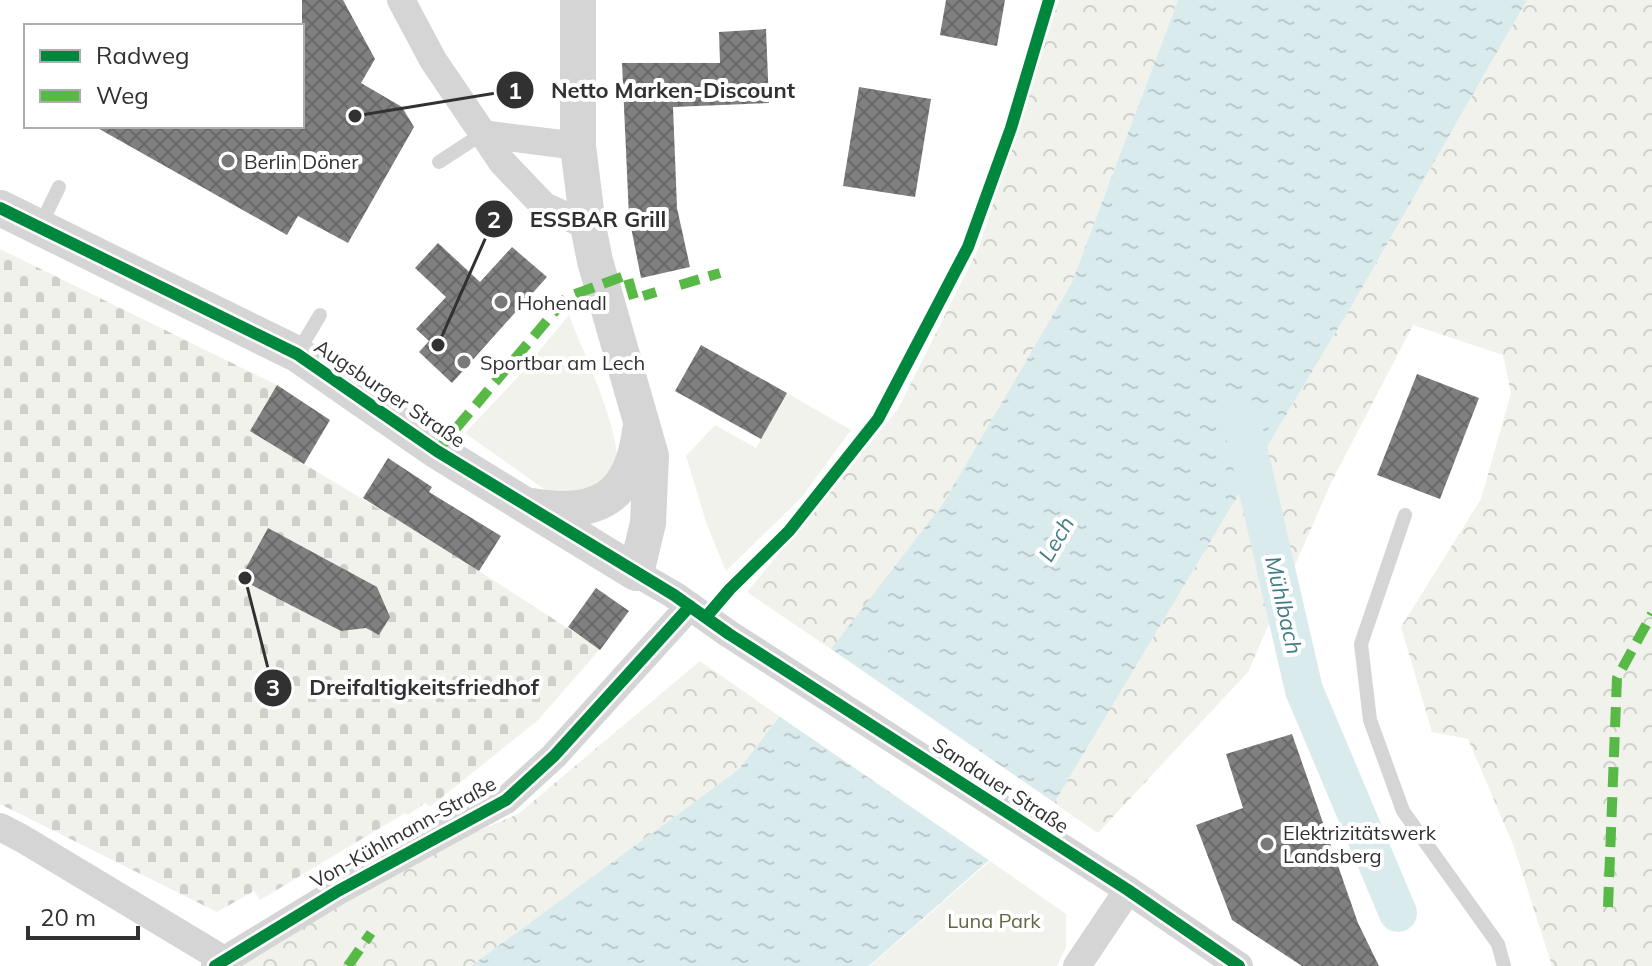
<svg xmlns="http://www.w3.org/2000/svg" width="1652" height="966" font-family="Mulish,sans-serif">
	<style>
		.green { fill: #f0f2eb }
		.forest { fill: url(#forest-crowns) }
		.cemetery { fill: url(#cemetery-stones) }
		.water { fill: url(#water-ripples) }
		.pier { fill: #fff }
		.lines { fill: none; stroke-linecap: round; stroke-linejoin: round }
		.canal { stroke: #daebee; stroke-width: 38 }
		.building { fill: url(#building-cross-hatch) }
		.service { stroke: #d5d5d5; stroke-width: 14 }
		.minor { stroke: #d5d5d5; stroke-width: 28 }
		.tertiary { stroke: #d5d5d5; stroke-width: 36 }
		.quiet { stroke: #58b947; stroke-width: 10; stroke-dasharray: 20 10; stroke-linecap: butt }
		.cycleway-casing { stroke: #fff; stroke-width: 17 }
		.cycleway { stroke: #00873e; stroke-width: 12 }
		.poi-dot { fill: #797979; stroke: #fff; stroke-width: 3 }
		.labels { text-anchor: middle; dominant-baseline: central; stroke-width: 8; stroke-linejoin: round; paint-order: stroke }
		.poi-label { font-size: 20px; fill: #313131; stroke: #fff; text-anchor: start }
		.street-label { font-size: 20px; fill: #313131; stroke: #fff }
		.park-label { font-size: 20px; fill: #5d6942; stroke: #fff }
		.water-label { font-size: 22px; font-style: italic; fill: #437b86; stroke: #fff }
		.leader { fill: none; stroke: #313131; stroke-width: 3 }
		.callout-dot { fill: #313131; stroke: #fff; stroke-width: 3 }
		.mark-label { font-size: 24px; text-anchor: middle; font-weight: bold; fill: #fff }
		.callout-label { font-size: 22px; text-anchor: middle; font-weight: bold; fill: #313131; stroke: #fff; stroke-width: 8; stroke-linejoin: round; paint-order: stroke }
	</style>
	<defs>
		<pattern id="forest-crowns" width="20" height="18" patternUnits="userSpaceOnUse" patternTransform="scale(2)"><rect width="20" height="18" fill="#f0f2eb"/><path d="M2 6a3 3 0 1 1 6 0M12 15a3 3 0 1 1 6 0" fill="none" stroke="#ced0ca"/></pattern>
		<pattern id="cemetery-stones" width="16" height="16" patternUnits="userSpaceOnUse" patternTransform="scale(2)"><rect width="16" height="16" fill="#f0f2eb"/><path d="M2 7V4a2 2 0 0 1 4 0v3zM10 15v-3a2 2 0 0 1 4 0v3z" fill="#ced0ca"/></pattern>
		<pattern id="water-ripples" width="26" height="14" patternUnits="userSpaceOnUse" patternTransform="scale(2)"><rect width="26" height="14" fill="#daebee"/><path d="M2 4q2-2 4 0t4 0M15 11q2-2 4 0t4 0" fill="none" stroke="#bccacd"/></pattern>
		<pattern id="building-cross-hatch" width="8" height="8" patternUnits="userSpaceOnUse" patternTransform="scale(2)"><rect width="8" height="8" fill="#808080"/><path d="M0 0l8 8M0 8l8-8" fill="none" stroke="#696969"/></pattern>
	</defs>
	<rect width="100%" height="100%" fill="#fff"/>
	<g class="green">
		<path d="M569,315C586,360 626,439 617,484L558,499L465,433L517,378Z"/>
		<path d="M787,393L851,430L801,498L726,571L707,525L686,456L715,425L756,448Z"/>
		<path d="M990,861L1066,914V947L1057,966H870Z"/>
	</g>
	<g class="forest">
		<path d="M1059,0H1178L1072,282L942,505L832,650L747,592L898,409L979,247Z"/>
		<path d="M1527,0H1652V966H1552L1514,847L1468,739L1432,732L1401,627L1481,499L1511,393L1503,355L1413,325L1331,483L1248,672L1098,833L1054,803L1355,300Z"/>
		<path d="M700,661L779,716L738,770L471,966H232L409,860L518,814Z"/>
	</g>
	<path class="cemetery" d="M0,249L277,385L265,406L304,464L431,540L600,649L538,720L430,807L425,803L408,815L405,813L260,900L254,891L217,912L0,804Z"/>
	<path class="water" d="M1178,0H1527L1355,300L1054,803L869,966H471L738,770L942,505L1072,282Z"/>
	<path class="pier" d="M828,647L1058,805L993,863L776,714Z"/>
	<g class="lines">
		<path class="canal" d="M1242,422L1304,690L1398,913"/>
	</g>
	<g class="building">
		<path d="M302,0H343L375,59L361,83L402,107L414,127L348,243L298,216L287,235L94,126H302Z"/>
		<path d="M946,0H1005L997,46L940,35Z"/>
		<path d="M766,29L769,103L673,107L677,208L690,267L641,278L629,217L622,63H720L719,32Z"/>
		<path d="M859,87L931,99L915,197L843,186Z"/>
		<path d="M438,243L480,282L512,247L547,277L452,383L419,352L429,341L416,329L446,297L415,268Z"/>
		<path d="M701,345L787,393L761,439L675,391Z"/>
		<path d="M1417,374L1479,398L1440,499L1377,475Z"/>
		<path d="M277,385L330,420L304,464L250,431Z"/>
		<path d="M388,458L432,487L429,492L501,536L479,571L363,498Z"/>
		<path d="M268,528L377,587L390,617L379,635L366,628L341,631L240,579Z"/>
		<path d="M596,588L629,611L600,650L568,627Z"/>
		<path d="M1292,734L1358,923L1379,966H1302L1232,920L1196,825L1243,808L1226,754Z"/>
	</g>
	<g class="lines">
		<g class="service">
			<path d="M439,162L482,134"/>
			<path d="M40,226L59,187"/>
			<path d="M298,352L320,315"/>
			<path d="M1405,515L1361,644L1370,720L1403,811L1498,944L1504,966"/>
			<path d="M706,617L730,589L789,531L878,419L968,247L1011,128L1049,0"/>
		</g>
		<g class="minor">
			<path d="M401,0L433,60L502,162L544,206L588,226"/>
			<path d="M482,134L578,146"/>
			<path d="M636,573L674,595L729,634L1128,890L1239,966"/>
			<path d="M0,827L23,839L224,960"/>
			<path d="M215,966L338,891L506,800L554,756L690,606"/>
			<path d="M1077,966L1128,890"/>
		</g>
		<g class="tertiary">
			<path d="M0,208L297,354L437,451L636,573L648,523L651,456L595,261L588,226L578,146V0"/>
			<path d="M532,506C597,517 632,498 640,430"/>
		</g>
		<g class="quiet">
			<path d="M680,285L720,273"/>
			<path d="M437,451L567,297L627,275L634,299L656,292"/>
			<path d="M1608,907L1617,678L1652,614"/>
			<path d="M348,966L371,933"/>
		</g>
		<g class="cycleway-casing">
			<g id="cycleway">
				<path d="M0,208L297,354L437,451L674,595L729,634L1128,890L1239,966"/>
				<path d="M706,617L730,589L789,531L878,419L968,247L1011,128L1049,0"/>
				<path d="M215,966L338,891L506,800L554,756L690,606"/>
			</g>
		</g>
		<use href="#cycleway" class="cycleway"/>
	</g>
	<g class="poi-dot">
		<circle cx="228" cy="161" r="8"/>
		<circle cx="501" cy="302" r="8"/>
		<circle cx="464" cy="362" r="8"/>
		<circle cx="1267" cy="844" r="8"/>
	</g>
	<g class="labels">
		<g class="poi-label">
			<text x="244" y="161">Berlin Döner</text>
			<text x="517" y="302">Hohenadl</text>
			<text x="480" y="362">Sportbar am Lech</text>
			<text x="1283" y="832">Elektrizitätswerk<tspan x="1283" dy="23">Landsberg</tspan></text>
		</g>
		<g class="street-label">
			<text transform="translate(390 393) rotate(34)">Augsburger Straße</text>
			<text transform="translate(1001 785) rotate(33)">Sandauer Straße</text>
			<text transform="translate(403 832) rotate(-29)">Von-Kühlmann-Straße</text>
		</g>
		<g class="park-label">
			<text x="994" y="920">Luna Park</text>
		</g>
		<g class="water-label">
			<text transform="translate(1056 539) rotate(-60)">Lech</text>
			<text transform="translate(1284 605) rotate(77)">Mühlbach</text>
		</g>
	</g>
	<path class="leader" d="M355 116L515 90M438 345L494 219M245 578L273 688"/>
	<g class="callout-dot">
		<circle cx="355" cy="116" r="8"/>
		<circle cx="438" cy="345" r="8"/>
		<circle cx="245" cy="578" r="8"/>
		<circle cx="515" cy="90" r="20"/>
		<circle cx="494" cy="219" r="20"/>
		<circle cx="273" cy="688" r="20"/>
	</g>
	<g class="mark-label">
		<text x="515" y="99">1</text>
		<text x="494" y="228">2</text>
		<text x="273" y="696">3</text>
	</g>
	<g class="callout-label">
		<text x="673" y="98">Netto Marken-Discount</text>
		<text x="598" y="227">ESSBAR Grill</text>
		<text x="424" y="695">Dreifaltigkeitsfriedhof</text>
	</g>
	<rect x="24" y="24" width="280" height="104" fill="#ffffff" stroke="#adadad" stroke-width="2"/>
	<rect x="40" y="50" width="40" height="12" fill="#00873e" stroke="#adadad" stroke-width="2"/>
	<text x="96" y="64" font-size="24" fill="#313131">Radweg</text>
	<rect x="40" y="90" width="40" height="12" fill="#58b947" stroke="#adadad" stroke-width="2"/>
	<text x="96" y="104" font-size="24" fill="#313131">Weg</text>
	<path d="M28 926v12h110v-12" fill="none" stroke="#313131" stroke-width="4"/>
	<text x="40" y="926" font-size="24" fill="#313131" stroke="#ffffff" stroke-width="6" paint-order="stroke">20 m</text>
</svg>
